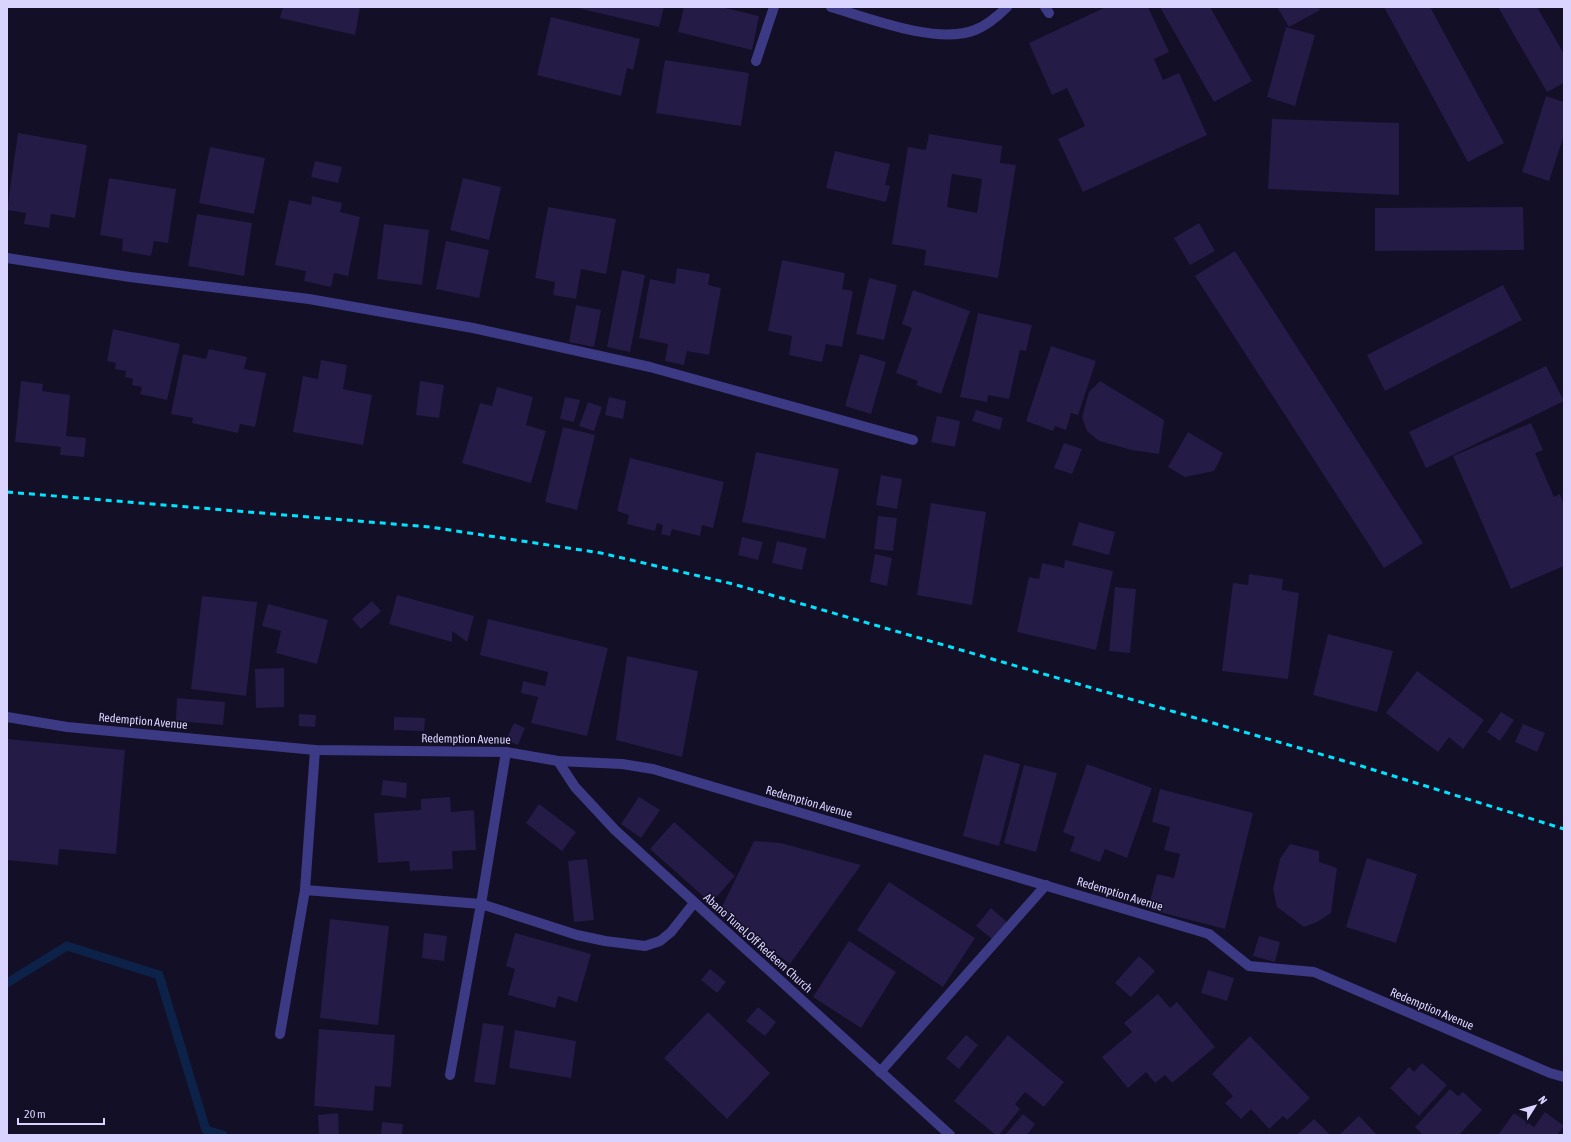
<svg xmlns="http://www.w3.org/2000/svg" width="1571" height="1142" font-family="'Asap Condensed',sans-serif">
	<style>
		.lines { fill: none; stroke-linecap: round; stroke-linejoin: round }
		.stream { stroke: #0c2248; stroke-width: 9 }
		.building { fill: #241b47; fill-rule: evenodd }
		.minor { stroke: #3d3a85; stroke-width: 10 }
		.rail { stroke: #00e5ff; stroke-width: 3; stroke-dasharray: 6 5; stroke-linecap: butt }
		.labels { text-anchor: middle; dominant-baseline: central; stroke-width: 3; stroke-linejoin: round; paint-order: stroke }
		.street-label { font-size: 12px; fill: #d9d4ff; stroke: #130f26 }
	</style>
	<rect width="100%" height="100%" fill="#130f26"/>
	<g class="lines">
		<path class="stream" d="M7,983L67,946L159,975L206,1130L223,1135"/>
	</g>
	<g class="building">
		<path d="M283,7H360L355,35L280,18Z"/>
		<path d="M573,7H664L659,27Z"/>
		<path d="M684,7H721L759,16L752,50L678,32Z"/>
		<path d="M1106,7H1148L1169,52L1154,59L1163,80L1179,73L1207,135L1083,192L1058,139L1085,126L1067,88L1052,95L1029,43Z"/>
		<path d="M1160,7H1210L1252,81L1214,102Z"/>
		<path d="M1277,7H1318L1320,10L1289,27Z"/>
		<path d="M1384,7H1430L1504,143L1468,162Z"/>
		<path d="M1498,7H1537L1564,54V83L1547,92Z"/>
		<path d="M551,17L640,39L633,70L627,68L621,96L537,75Z"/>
		<path d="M1286,27L1315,35L1295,106L1267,97Z"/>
		<path d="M665,60L749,73L741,126L656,113Z"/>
		<path d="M1546,96L1564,102V135L1549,181L1522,172Z"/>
		<path d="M1272,119L1399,123V195L1268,189Z"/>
		<path d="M18,133L87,145L75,218L51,214L49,228L24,224L26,213L7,210Z"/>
		<path d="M929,134L1002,146L1000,163L1016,165L998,278L924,265L926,250L892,244L908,147L926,150ZM952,174L982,179L977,213L947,207Z"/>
		<path d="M210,147L265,158L254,214L199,203Z"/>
		<path d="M835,151L890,164L885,185L890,186L886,202L826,188Z"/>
		<path d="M315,161L342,167L338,183L311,177Z"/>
		<path d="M109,178L176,189L168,243L154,241L151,256L122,251L123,239L100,235Z"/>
		<path d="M463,178L501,187L489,240L450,230Z"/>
		<path d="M312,196L342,203L340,212L360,217L348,276L334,273L331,287L304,281L306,271L275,265L289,200L311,205Z"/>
		<path d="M548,207L616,219L606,274L581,269L576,299L553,295L555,282L535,278Z"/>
		<path d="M1523,207L1524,250L1375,251V208Z"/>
		<path d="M197,214L252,223L244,276L188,266Z"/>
		<path d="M1199,223L1215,251L1190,265L1174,238Z"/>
		<path d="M384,224L429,230L422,285L377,279Z"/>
		<path d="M446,241L489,250L479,298L436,289Z"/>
		<path d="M1235,251L1423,543L1384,568L1195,276Z"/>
		<path d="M782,260L845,273L842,289L853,291L842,347L826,344L822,362L789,355L792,336L768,331Z"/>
		<path d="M677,268L710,274L708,285L721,288L709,355L687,351L684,365L665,361L668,344L639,338L650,279L675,284Z"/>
		<path d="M622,270L645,275L630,352L607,347Z"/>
		<path d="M869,278L897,285L884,340L856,334Z"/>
		<path d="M1503,285L1522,320L1385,391L1367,355Z"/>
		<path d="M913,290L970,311L941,394L916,385L918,381L896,373L912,328L902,324Z"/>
		<path d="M576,305L601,310L594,347L569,342Z"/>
		<path d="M978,313L1032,325L1026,351L1020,350L1009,399L988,395L987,402L960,397Z"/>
		<path d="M113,329L180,344L167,400L140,394L142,387L132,385L133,379L125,377L126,371L115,369L116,363L107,361Z"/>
		<path d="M1051,346L1096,361L1078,415L1071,413L1066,430L1055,426L1053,431L1026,421Z"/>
		<path d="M209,349L247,357L244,369L266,373L255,427L240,424L238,433L192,423L193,418L171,414L183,354L206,359Z"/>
		<path d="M860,354L886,362L871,414L845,406Z"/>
		<path d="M321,360L347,365L343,389L372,395L363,445L293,432L303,376L318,379Z"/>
		<path d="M1546,366L1564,401L1426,468L1409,432Z"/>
		<path d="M21,381L43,384L42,391L70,395L66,436L86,438L84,457L60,455L61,447L15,442Z"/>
		<path d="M420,381L444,385L439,418L416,415Z"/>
		<path d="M1100,381L1164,420L1159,454L1132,450L1099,441L1087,431L1082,417L1089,392Z"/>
		<path d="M497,387L533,397L526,425L546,431L531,483L462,463L480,403L492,406Z"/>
		<path d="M565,397L580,400L574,422L560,419Z"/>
		<path d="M609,397L626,401L623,419L605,415Z"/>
		<path d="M588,402L602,407L594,431L579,426Z"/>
		<path d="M976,410L1003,418L1000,430L972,421Z"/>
		<path d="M937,416L960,421L955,447L931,442Z"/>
		<path d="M1531,423L1543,450L1535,453L1554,497L1560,494L1564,505V566L1511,589L1453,456Z"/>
		<path d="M563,427L595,435L577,510L545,502Z"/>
		<path d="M1188,432L1223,453L1214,471L1185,477L1168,467Z"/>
		<path d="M1064,443L1082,449L1072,474L1054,468Z"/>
		<path d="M756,452L839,469L825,539L742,522Z"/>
		<path d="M630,458L724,482L713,528L702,525L700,536L672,529L670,536L661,534L663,525L657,523L655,531L627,524L629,515L617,511Z"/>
		<path d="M881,475L902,479L897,509L876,505Z"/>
		<path d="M931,503L986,512L972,605L917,595Z"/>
		<path d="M878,516L897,518L893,551L874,549Z"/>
		<path d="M1079,522L1115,532L1109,555L1072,545Z"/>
		<path d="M742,537L763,542L758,560L738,555Z"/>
		<path d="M777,541L807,548L802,570L772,563Z"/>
		<path d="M875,554L892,558L887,586L870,582Z"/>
		<path d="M1065,560L1113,571L1096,650L1017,632L1029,577L1039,579L1042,563L1064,568Z"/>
		<path d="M1249,574L1283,579L1282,590L1299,593L1288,679L1222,671L1233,583L1248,585Z"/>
		<path d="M1115,587L1136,589L1130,653L1109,651Z"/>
		<path d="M397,595L474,616L467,642L452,631V642L389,624Z"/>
		<path d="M202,596L257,602L246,696L191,689Z"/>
		<path d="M372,601L381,611L361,629L352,619Z"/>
		<path d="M268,604L328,620L317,664L276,653L281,631L262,626Z"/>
		<path d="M488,619L608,648L587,736L531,723L538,697L521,693L523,681L545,686L548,672L480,655Z"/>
		<path d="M1328,634L1393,651L1377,712L1313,695Z"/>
		<path d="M627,656L698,671L682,757L616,740Z"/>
		<path d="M284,668V707L256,708L255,669Z"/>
		<path d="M1417,671L1484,720L1463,749L1449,737L1438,752L1386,713Z"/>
		<path d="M177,698L225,702L223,725L176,721Z"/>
		<path d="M1501,712L1514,720L1500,741L1487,732Z"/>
		<path d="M299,714L316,715L315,727L299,726Z"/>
		<path d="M394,717L425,718L424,731L394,730Z"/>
		<path d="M514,723L525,728L518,745L506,740Z"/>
		<path d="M1523,724L1545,733L1537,752L1515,742Z"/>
		<path d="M7,739L125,750L116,854L59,849L58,865L7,860Z"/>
		<path d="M984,754L1020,764L999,846L963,836Z"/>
		<path d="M1087,764L1152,788L1127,858L1105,849L1100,862L1070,851L1075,837L1063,832Z"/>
		<path d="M1024,765L1057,773L1036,852L1004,843Z"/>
		<path d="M383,780L407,783L406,798L381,795Z"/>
		<path d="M1160,789L1253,813L1225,929L1148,909L1157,874L1174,878L1180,854L1164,850L1170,827L1152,822Z"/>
		<path d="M450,797L451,812L474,810L476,850L452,851L453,869L410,871L409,861L378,863L374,813L421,810V799Z"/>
		<path d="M639,797L660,810L641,838L621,824Z"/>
		<path d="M539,804L576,832L562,851L526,823Z"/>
		<path d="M674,822L735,876L711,903L650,849Z"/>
		<path d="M754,841L781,843L861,865L790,964L720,911Z"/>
		<path d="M1290,844L1319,851V862L1337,868L1331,913L1317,922L1304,927L1277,907L1273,889L1280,859Z"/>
		<path d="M1367,858L1417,874L1396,943L1346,927Z"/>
		<path d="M587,859L594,920L574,922L568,861Z"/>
		<path d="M889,882L975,938L943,987L857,930Z"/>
		<path d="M991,908L1007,922L992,939L976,926Z"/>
		<path d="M330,919L389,926L378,1025L320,1018Z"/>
		<path d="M424,933L447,936L444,961L422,958Z"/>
		<path d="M515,933L591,954L577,1002L558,996L555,1008L508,995L515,969L506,966Z"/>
		<path d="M1259,936L1280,942L1275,962L1253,956Z"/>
		<path d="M849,941L896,972L861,1028L813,997Z"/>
		<path d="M1139,956L1155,971L1131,997L1115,983Z"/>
		<path d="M710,969L726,982L717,993L701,980Z"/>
		<path d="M1208,970L1234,978L1227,1001L1201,993Z"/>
		<path d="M1158,994L1170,1008L1177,1002L1215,1047L1172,1083L1165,1075L1155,1083L1146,1072L1128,1088L1102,1057L1132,1032L1124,1023Z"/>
		<path d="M758,1007L776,1022L765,1036L746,1021Z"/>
		<path d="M708,1012L770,1073L727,1119L664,1058Z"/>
		<path d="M483,1023L504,1026L495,1085L474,1082Z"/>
		<path d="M319,1029L395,1035L391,1087L375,1086L373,1111L314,1106Z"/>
		<path d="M515,1030L576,1041L571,1078L509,1068Z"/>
		<path d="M966,1035L978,1045L959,1069L946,1058Z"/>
		<path d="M1008,1035L1064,1082L1044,1107L1025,1092L1015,1104L1020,1109L999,1135H996L954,1101Z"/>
		<path d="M1250,1036L1310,1098L1287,1120L1283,1116L1269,1129L1251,1109L1241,1119L1225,1103L1233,1096L1212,1074Z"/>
		<path d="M1422,1063L1447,1085L1419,1116L1390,1088L1409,1067L1414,1072Z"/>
		<path d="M1450,1089L1458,1096L1463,1092L1482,1110L1459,1135H1423L1415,1127Z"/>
		<path d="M1545,1112L1564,1126L1557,1135H1498L1514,1113L1534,1127Z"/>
		<path d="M338,1113L339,1134L319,1135L318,1115Z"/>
		<path d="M1023,1114L1035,1124L1027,1135H1005Z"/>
		<path d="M1359,1116L1377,1135H1339Z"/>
		<path d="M1314,1119L1330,1135L1298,1134Z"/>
		<path d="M382,1122L403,1124L402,1135H381Z"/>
	</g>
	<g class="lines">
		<g class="minor">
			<path d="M831,7C868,18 938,45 975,30C988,25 997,17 1007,7"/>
			<path d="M1045,7L1049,13"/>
			<path d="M756,61L774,7"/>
			<path d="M7,258L130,277L309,299L473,328L650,367L913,440"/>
			<path d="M7,717L67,727L315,750L506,752L558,761L622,764L653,769L1209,934L1249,966L1314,972L1550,1073L1564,1077"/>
			<path d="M558,761L575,787L615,830L950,1135"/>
			<path d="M305,890L481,904L577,935L605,941L645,946L660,941L671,932L694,903"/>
			<path d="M280,1034L305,890L315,750"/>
			<path d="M880,1072L1046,885"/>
			<path d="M450,1075L481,904L506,752"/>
		</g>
		<path class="rail" d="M7,492L430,527L601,553L733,584L1358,765L1564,829"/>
	</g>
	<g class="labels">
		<g class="street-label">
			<text transform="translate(143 721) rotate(5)">Redemption Avenue</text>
			<text transform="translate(466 739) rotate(1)">Redemption Avenue</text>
			<text transform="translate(809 802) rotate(16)">Redemption Avenue</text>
			<text transform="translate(1120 894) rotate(17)">Redemption Avenue</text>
			<text transform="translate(758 943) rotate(42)">Abano Tunel,Off Redeem Church</text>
			<text transform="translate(1432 1009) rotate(23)">Redemption Avenue</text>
		</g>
	</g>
	<rect width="1571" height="1142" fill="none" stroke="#d9d4ff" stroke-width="16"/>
	<g transform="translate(1535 1106) rotate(53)" stroke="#130f26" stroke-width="3" paint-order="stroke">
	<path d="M0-3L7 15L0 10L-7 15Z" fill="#d9d4ff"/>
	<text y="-6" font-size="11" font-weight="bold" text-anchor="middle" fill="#d9d4ff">N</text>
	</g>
	<path d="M18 1118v6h86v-6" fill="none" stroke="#d9d4ff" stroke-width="2"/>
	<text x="24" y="1118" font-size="12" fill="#d9d4ff" stroke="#130f26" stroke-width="3" paint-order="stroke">20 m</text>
</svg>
